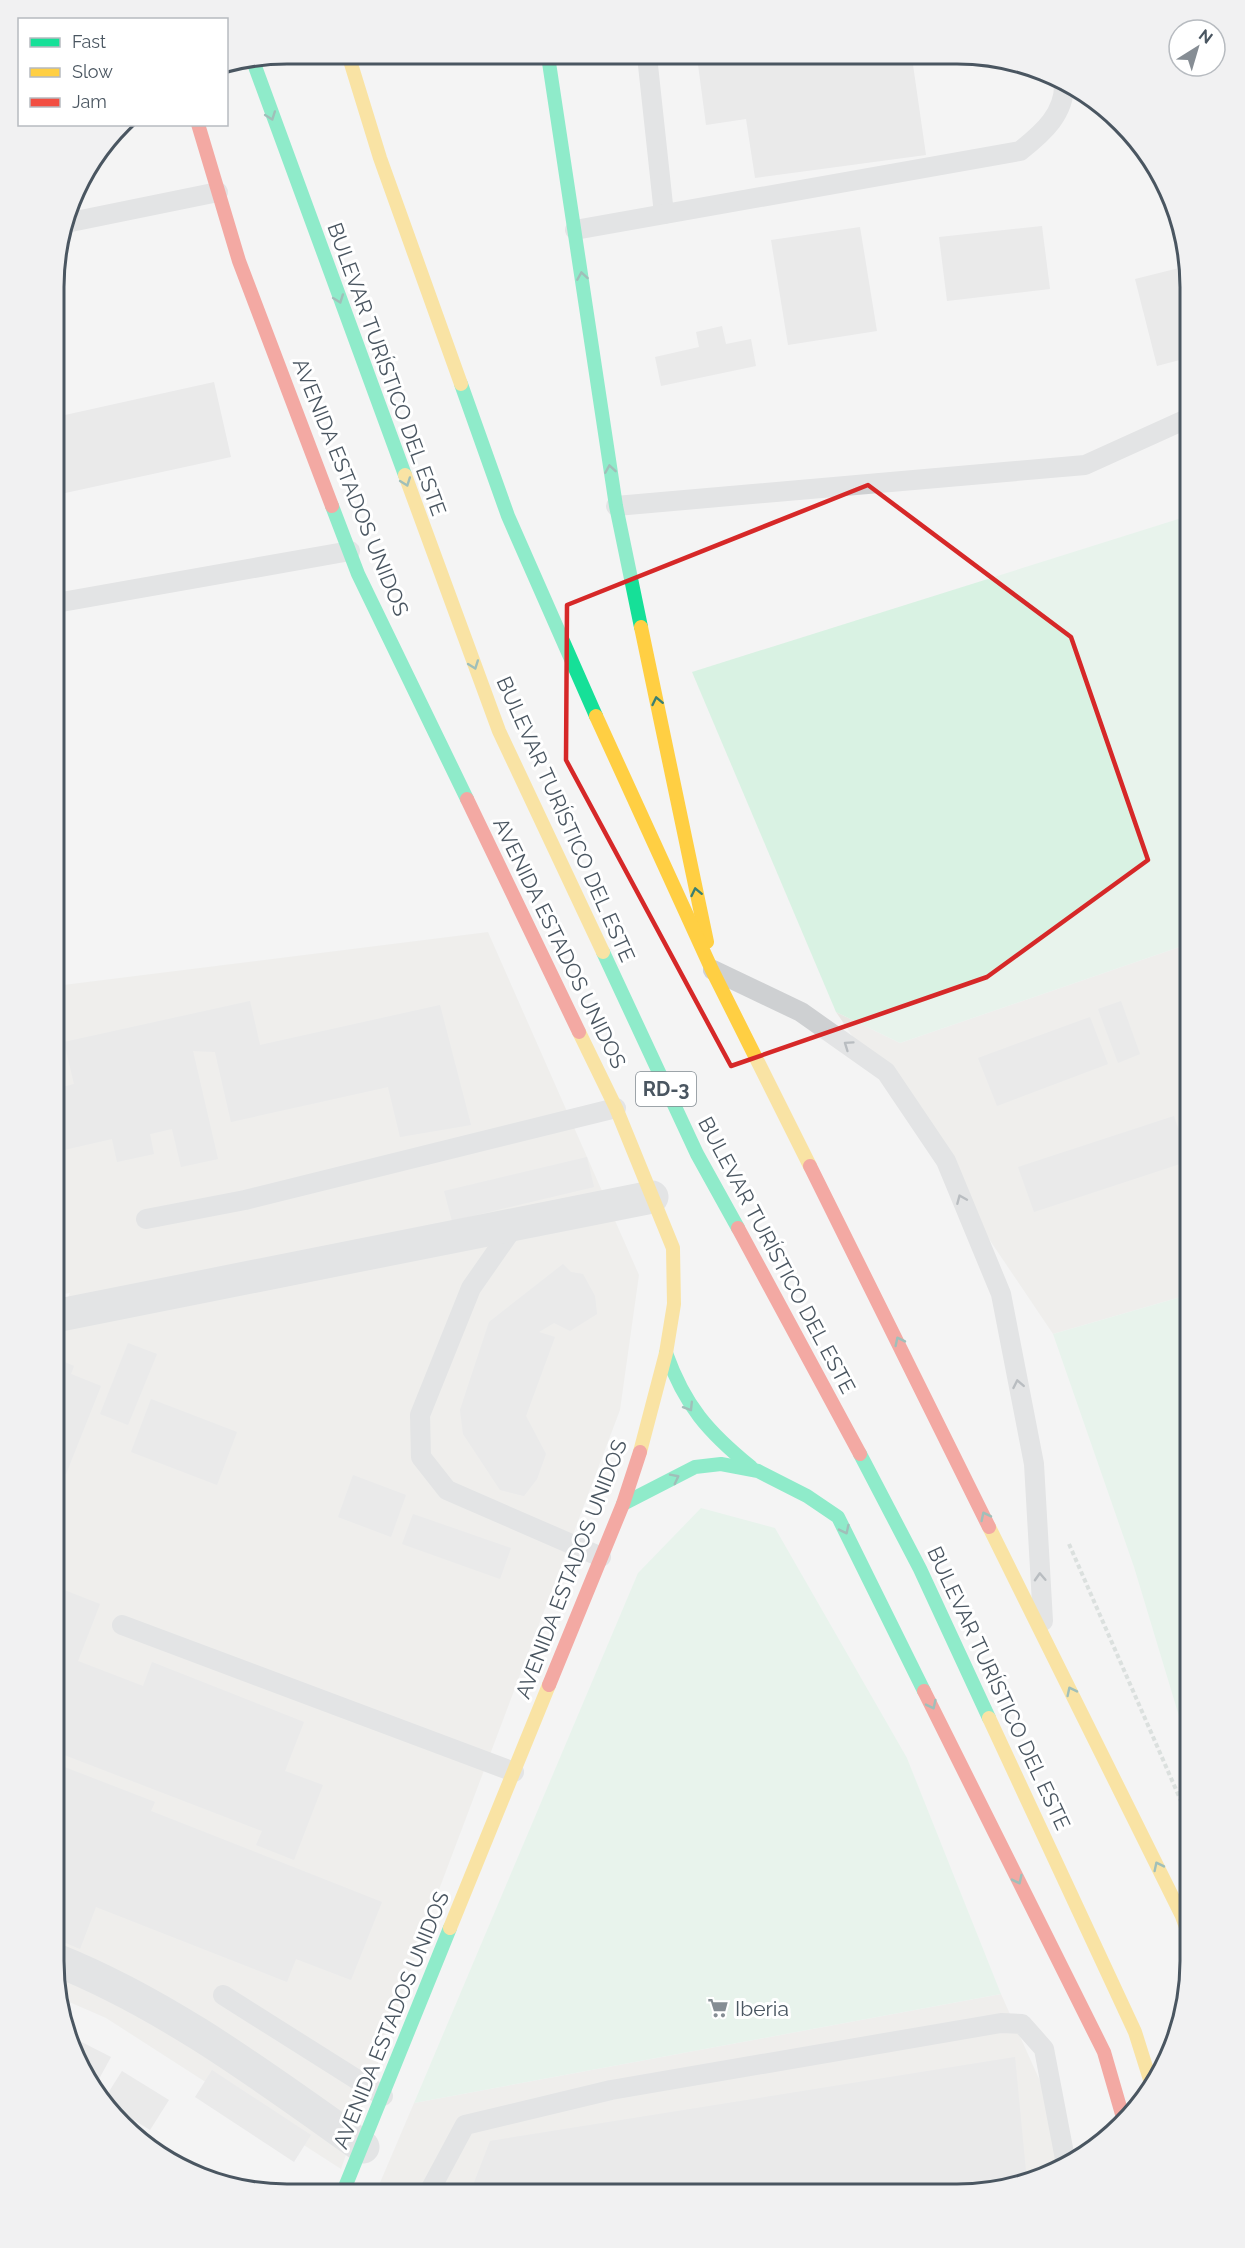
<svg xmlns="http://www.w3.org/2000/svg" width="1245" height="2248" font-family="Raleway,sans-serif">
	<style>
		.commercial { fill: #e8e7e3 }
		.green { fill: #d9f2e3 }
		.building { fill: #ddddde }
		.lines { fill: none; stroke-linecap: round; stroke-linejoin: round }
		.path { stroke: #bcc7c4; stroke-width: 4; stroke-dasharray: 4.5 3; stroke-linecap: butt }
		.lane { stroke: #ced0d2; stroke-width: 20 }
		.street { stroke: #ced0d2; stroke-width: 33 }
		.fast { stroke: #16e098; stroke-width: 14 }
		.slow { stroke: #ffcf43; stroke-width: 14 }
		.jam { stroke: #f24e42; stroke-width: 14 }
		.oneway { stroke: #3a7f72 }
		.oneway2 { stroke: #727b83 }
		.marked { fill: none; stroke: #d62828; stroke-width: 4.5; stroke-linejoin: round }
		.labels { text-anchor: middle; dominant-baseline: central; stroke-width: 6; stroke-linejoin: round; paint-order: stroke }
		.shield { fill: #fff; stroke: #808990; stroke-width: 1.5 }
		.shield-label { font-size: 20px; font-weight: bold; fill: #4a5661 }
		.street-label { font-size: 21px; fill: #4a5661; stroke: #fff }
		.poi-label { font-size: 21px; fill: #4a5661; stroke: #fff; text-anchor: start }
		.rim { fill: none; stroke: #4a5661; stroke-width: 3 }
	</style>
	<rect width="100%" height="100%" fill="#f4f4f4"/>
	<g class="commercial">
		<path d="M488,932L639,1275L620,1410L440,1887L341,2169L106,2018L60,1998L54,1960L55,1328L70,1293L55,1295V986Z"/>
		<path d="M1191,943V1294L1053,1334L836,1012L900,1043Z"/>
		<path d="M1001,1994L1075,2159L1033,2181L957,2194L376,2192L414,2103Z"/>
	</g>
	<g class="green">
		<path d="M1191,515V943L900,1043L836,1012L692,672Z"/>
		<path d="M1191,1294V1756L1134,1567L1053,1334Z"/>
		<path d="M701,1508L775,1528L907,1758L1001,1994L414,2103L638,1573Z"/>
	</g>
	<g class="building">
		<path d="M697,57L912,58L926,155L755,178L746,119L706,125Z"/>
		<path d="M1042,226L1050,289L947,301L939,237Z"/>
		<path d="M860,227L877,331L788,345L771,240Z"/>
		<path d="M1187,266L1191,288V357L1157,366L1135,279Z"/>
		<path d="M722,326L726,344L751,339L756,366L661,386L655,357L699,347L696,332Z"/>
		<path d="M214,382L231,457L56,495V417Z"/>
		<path d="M250,1001L260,1045L440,1005L471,1125L400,1137L388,1087L231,1122L215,1052L193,1051L218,1159L181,1167L172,1129L150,1134L154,1154L117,1162L112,1139L55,1152V1089L74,1084L64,1042Z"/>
		<path d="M1121,1001L1140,1054L1118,1063L1098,1009Z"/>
		<path d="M1090,1017L1108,1064L997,1106L978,1058Z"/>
		<path d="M1174,1116L1189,1161L1034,1212L1018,1167Z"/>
		<path d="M587,1157L594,1187L452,1221L444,1191Z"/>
		<path d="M563,1264L571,1272L583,1274L595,1296L597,1314L570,1331L554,1323L539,1332L555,1337L526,1416L546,1454L537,1479L524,1496L500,1490L463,1434L460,1410L489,1322Z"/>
		<path d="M128,1343L157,1354L128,1425L100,1414Z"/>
		<path d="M55,1358L74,1366L71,1374L101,1386L66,1474L55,1470Z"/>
		<path d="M151,1399L237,1432L217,1485L131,1452Z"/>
		<path d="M353,1475L406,1495L391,1537L338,1517Z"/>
		<path d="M413,1514L511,1548L500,1579L402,1544Z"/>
		<path d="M54,1586L100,1604L78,1661L143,1686L152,1662L304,1722L285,1771L323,1785L294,1860L256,1845L262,1831L54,1751Z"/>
		<path d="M54,1763L155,1802L151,1811L382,1902L351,1980L296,1959L287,1982L96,1907L80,1949L54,1938Z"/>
		<path d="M66,2034L111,2057L93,2090L67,2036Z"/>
		<path d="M1015,2057L1027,2182L957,2194L470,2193L490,2141Z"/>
		<path d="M212,2070L311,2135L294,2162L195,2097Z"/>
		<path d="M122,2071L169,2100L150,2130L103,2101Z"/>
	</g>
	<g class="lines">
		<path class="path" d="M1069,1544L1191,1824"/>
		<g class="lane">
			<path d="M647,56L664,214"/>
			<path d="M66,223L218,192"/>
			<path d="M575,230L1020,151C1043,133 1066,113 1064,81"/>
			<path d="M616,506L1085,465L1191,417"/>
			<path d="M56,603L350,551"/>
			<path d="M713,970L801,1012L886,1072L946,1161L1001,1294L1034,1464L1043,1621"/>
			<path d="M146,1219L245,1200L616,1108"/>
			<path d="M517,1222L471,1288L420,1415L421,1457L447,1490L601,1557"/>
			<path d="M122,1625L514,1772"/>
			<path d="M223,1995L383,2096"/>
			<path d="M429,2192L465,2125L611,2090L1001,2023L1022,2024L1044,2049L1066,2164"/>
		</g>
		<g class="street">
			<path d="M55,1316L652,1197"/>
			<path d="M54,1959C167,2004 264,2077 363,2147"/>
		</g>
		<g class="fast">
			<path d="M548,56L616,506L641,627"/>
			<path d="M253,61L405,475"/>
			<path d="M461,384L508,516L596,716"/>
			<path d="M332,506L358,574L467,799"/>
			<path d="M603,952L697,1154L738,1228"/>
			<path d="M666,1353C685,1406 708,1432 751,1467"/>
			<path d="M860,1454L920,1569L989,1718"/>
			<path d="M623,1504L695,1467L721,1464L758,1471L807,1496L838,1517L924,1691"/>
			<path d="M343,2192L450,1928"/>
		</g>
		<g class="slow">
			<path d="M348,54L380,158L461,384"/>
			<path d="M405,475L499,731L603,952"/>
			<path d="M641,627L707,942"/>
			<path d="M596,716L712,970L810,1166"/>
			<path d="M579,1032L616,1108L673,1248L674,1304L666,1353L640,1452"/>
			<path d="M989,1527L1182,1916L1190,1938"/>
			<path d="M989,1718L1135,2032L1152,2086"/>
			<path d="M450,1928L549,1685"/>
		</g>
		<g class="jam">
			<path d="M198,124L239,261L332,506"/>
			<path d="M467,799L579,1032"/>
			<path d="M810,1166L989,1527"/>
			<path d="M738,1228L860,1454"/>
			<path d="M549,1685L623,1504L640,1452"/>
			<path d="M924,1691L1104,2052L1124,2121"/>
		</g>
	</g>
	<defs><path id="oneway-chevron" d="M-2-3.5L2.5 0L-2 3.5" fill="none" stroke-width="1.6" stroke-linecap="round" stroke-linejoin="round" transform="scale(1.5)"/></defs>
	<g class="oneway">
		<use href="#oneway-chevron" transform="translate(271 116) rotate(70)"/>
		<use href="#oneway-chevron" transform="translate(582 276) rotate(-99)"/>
		<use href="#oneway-chevron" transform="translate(339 299) rotate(70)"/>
		<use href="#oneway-chevron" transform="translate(610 469) rotate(-99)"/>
		<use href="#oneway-chevron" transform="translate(406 482) rotate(70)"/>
		<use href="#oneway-chevron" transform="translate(474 665) rotate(70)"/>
		<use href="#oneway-chevron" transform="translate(657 701) rotate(-102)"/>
		<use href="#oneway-chevron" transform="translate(696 892) rotate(-102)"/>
		<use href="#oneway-chevron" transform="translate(899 1341) rotate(-116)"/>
		<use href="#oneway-chevron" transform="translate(689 1407) rotate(58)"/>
		<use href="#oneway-chevron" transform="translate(675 1478) rotate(-27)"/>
		<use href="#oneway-chevron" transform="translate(985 1516) rotate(-116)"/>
		<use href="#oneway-chevron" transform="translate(845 1530) rotate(64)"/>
		<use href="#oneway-chevron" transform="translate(1071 1691) rotate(-116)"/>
		<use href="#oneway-chevron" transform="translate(932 1705) rotate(64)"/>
		<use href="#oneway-chevron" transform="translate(1158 1866) rotate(-116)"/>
		<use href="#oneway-chevron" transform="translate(1018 1880) rotate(64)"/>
	</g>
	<g class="oneway2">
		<use href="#oneway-chevron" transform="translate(848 1045) rotate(-145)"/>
		<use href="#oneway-chevron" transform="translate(961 1199) rotate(-113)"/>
		<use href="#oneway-chevron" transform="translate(1018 1384) rotate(-101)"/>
		<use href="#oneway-chevron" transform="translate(1040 1577) rotate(-93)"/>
	</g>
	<path d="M0 0H1245V2248H0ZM868,485L1071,637L1148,860L987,977L731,1066L566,760L567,605Z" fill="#f4f4f4" fill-opacity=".55" fill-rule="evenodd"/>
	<path class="marked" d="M868,485L1071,637L1148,860L987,977L731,1066L566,760L567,605Z"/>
	<defs>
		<g id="supermarket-bare" transform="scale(1.62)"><path d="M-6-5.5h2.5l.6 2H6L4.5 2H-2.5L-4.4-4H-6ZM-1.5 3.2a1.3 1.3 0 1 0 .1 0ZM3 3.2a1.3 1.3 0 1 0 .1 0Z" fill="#868d94" stroke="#fff" stroke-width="2.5" paint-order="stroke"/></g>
	</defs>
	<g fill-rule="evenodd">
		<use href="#supermarket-bare" x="718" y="2008"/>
	</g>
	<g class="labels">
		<rect class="shield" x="636" y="1072" width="60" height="34" rx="4.5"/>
		<g class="shield-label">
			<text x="666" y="1089">RD-3</text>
		</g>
		<g class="street-label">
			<text transform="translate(387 369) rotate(70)">BULEVAR TURÍSTICO DEL ESTE</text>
			<text transform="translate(351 487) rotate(68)">AVENIDA ESTADOS UNIDOS</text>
			<text transform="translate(566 819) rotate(66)">BULEVAR TURÍSTICO DEL ESTE</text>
			<text transform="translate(560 943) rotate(64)">AVENIDA ESTADOS UNIDOS</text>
			<text transform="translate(777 1255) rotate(62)">BULEVAR TURÍSTICO DEL ESTE</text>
			<text transform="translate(571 1569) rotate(-69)">AVENIDA ESTADOS UNIDOS</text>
			<text transform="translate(999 1688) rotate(65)">BULEVAR TURÍSTICO DEL ESTE</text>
			<text transform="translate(391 2020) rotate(-68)">AVENIDA ESTADOS UNIDOS</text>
		</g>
		<g class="poi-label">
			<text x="735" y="2008">Iberia</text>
		</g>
	</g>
	<path d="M0 0H1245V2248H0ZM287 64H957A223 223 0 0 1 1180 287V1961A223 223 0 0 1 957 2184H287A223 223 0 0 1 64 1961V287A223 223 0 0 1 287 64Z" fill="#f1f1f2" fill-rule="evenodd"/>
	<path class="rim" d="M287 64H957A223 223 0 0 1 1180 287V1961A223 223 0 0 1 957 2184H287A223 223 0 0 1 64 1961V287A223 223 0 0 1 287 64Z"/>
	<rect x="18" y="18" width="210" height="108" fill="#ffffff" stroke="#b7bbc0" stroke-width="1.5"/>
	<rect x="30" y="38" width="30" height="9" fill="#16e098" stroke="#b7bbc0" stroke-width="1.5"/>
	<text x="72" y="48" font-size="18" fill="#4a5661">Fast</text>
	<rect x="30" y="68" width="30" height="9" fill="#ffcf43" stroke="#b7bbc0" stroke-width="1.5"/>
	<text x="72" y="78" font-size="18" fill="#4a5661">Slow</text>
	<rect x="30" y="98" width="30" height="9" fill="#f24e42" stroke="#b7bbc0" stroke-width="1.5"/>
	<text x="72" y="108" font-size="18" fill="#4a5661">Jam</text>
	<g transform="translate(1197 48) rotate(37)"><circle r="28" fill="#ffffff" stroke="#b7bbc0" stroke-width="1.5"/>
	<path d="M0-4.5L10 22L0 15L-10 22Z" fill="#868d94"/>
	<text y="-9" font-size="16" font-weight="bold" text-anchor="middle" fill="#4a5661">N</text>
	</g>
</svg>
